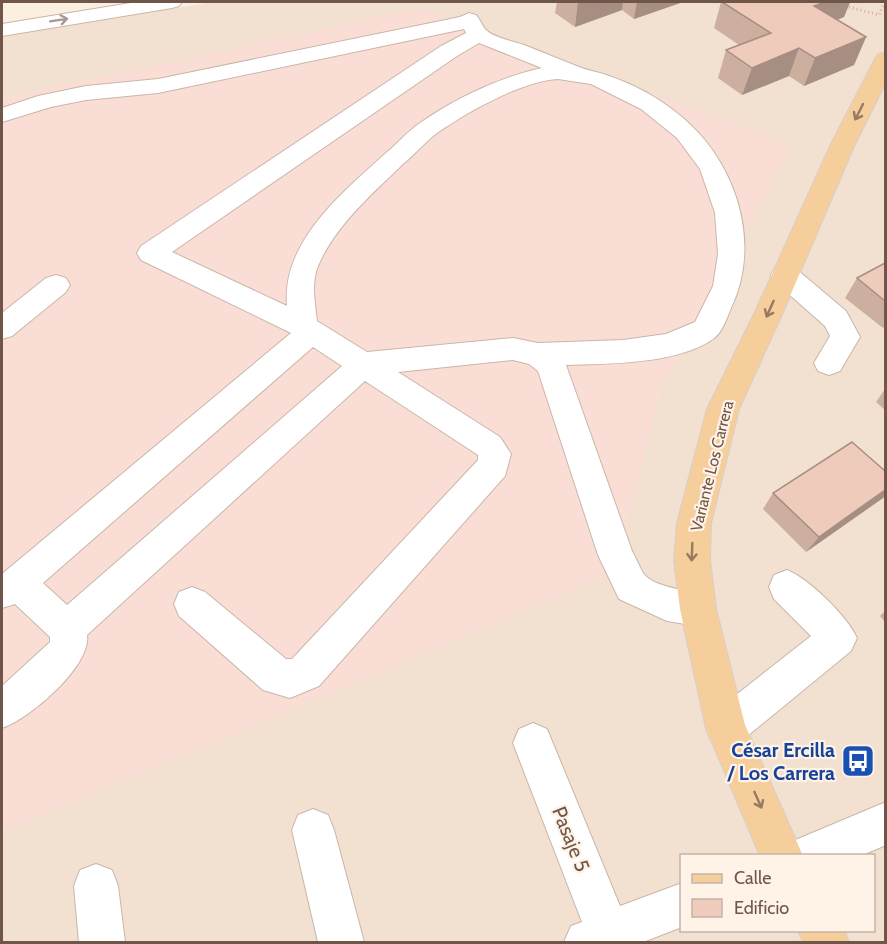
<svg xmlns="http://www.w3.org/2000/svg" width="887" height="944" font-family="Cabin,sans-serif">
	<style>
		.residential { fill: #f2e0d0; fill-rule: evenodd }
		.commercial { fill: #faded5 }
		.lines { fill: none; stroke-linecap: round; stroke-linejoin: round }
		.minor-casing { stroke: #cab6a8; stroke-width: 2 }
		.major-casing { stroke: #d7cfcc; stroke-width: 2 }
		.path { stroke: #d3af9e; stroke-width: 3; stroke-dasharray: 1 3; stroke-linecap: butt }
		.minor { fill: #fff; fill-rule: evenodd }
		.major { fill: #f6ce9c; fill-rule: evenodd }
		.wall { fill: #cdafa0 }
		.shaded-wall { fill: #a78e82 }
		.building { fill: #eecbba; stroke: #a78e82; stroke-width: 1.5 }
		.oneway { stroke: #a99992 }
		.oneway2 { stroke: #987962 }
		.labels { text-anchor: middle; dominant-baseline: central; stroke-width: 4.5; stroke-linejoin: round; paint-order: stroke }
		.street-label { font-size: 16px; fill: #705549; stroke: #fef3e6 }
		.near-transit-label { font-size: 20px; font-weight: bold; fill: #164399; stroke: #fef3e6; text-anchor: end }
		.near-street-label { font-size: 20px; fill: #705549; stroke: #fef3e6 }
	</style>
	<rect width="100%" height="100%" fill="#fbefe1"/>
	<path class="residential" d="M213,2H885V942H2V37ZM682,856H874V930H682Z"/>
	<path class="commercial" d="M421,8L792,145L661,390L614,573L2,832V98Z"/>
	<g class="lines">
		<g class="minor-casing">
			<g id="minor">
				<path d="M137,2H182L179,6L172,8L2,36V24Z"/>
				<path d="M469,13L476,15C480,19 482,26 486,30C494,38 513,41 524,45C542,52 561,60 579,67C588,71 600,72 609,76C633,84 657,97 677,113C735,158 763,241 731,308C727,318 722,333 713,339C678,364 607,364 566,365L632,551C636,558 639,566 643,573C654,589 693,590 711,597L716,609L711,621L698,626L667,621L619,599L598,555L538,371L529,364L513,360L398,372L500,437L511,454L505,476L319,686L290,698L263,690L179,616L174,604L179,592L192,587L205,592L286,659H292L478,460V455L365,381L87,635C92,666 28,720 2,728V686L50,642V637L15,604L2,608V574L291,333L141,260L137,253L141,246L441,46L466,33L464,29L158,93L86,100L51,107L2,122V108L38,96L86,86L158,79L460,17ZM479,43L542,68C500,77 456,98 420,123C408,131 398,143 386,153C343,192 281,242 287,306L172,252L457,56ZM558,79L591,84L641,109L677,138L700,169L715,213L718,254L713,286L695,322L666,334L623,340L538,343L513,338L367,352L317,321C315,302 311,284 318,266C335,226 372,194 403,164C415,154 425,142 437,133C467,112 522,81 558,79ZM313,347L342,366L67,605L43,583Z"/>
				<path d="M785,265L795,268L846,311L860,337L840,371L829,375L818,371L814,363L830,336L825,326L775,282L771,275L775,268Z"/>
				<path d="M56,275L66,278L70,285L66,292L12,336L2,339V313L46,278Z"/>
				<path d="M787,570C809,579 847,616 857,638L851,651L740,742L726,748L712,742L706,728L712,714L811,636L774,599L769,587L774,575Z"/>
				<path d="M533,723L547,729L620,906L682,883V927L643,942H564L571,926L582,922L513,743L519,729Z"/>
				<path d="M886,802V845L860,856H787L793,841Z"/>
				<path d="M313,809L328,815L334,830L364,942H318L292,830L298,815Z"/>
				<path d="M96,864L112,870L118,886L125,942H79L74,886L80,870Z"/>
			</g>
		</g>
		<g class="major-casing">
			<g id="major">
				<path d="M886,53V82L855,144L784,310L739,409L711,523L710,560L716,609L745,725L803,856H760L706,728L680,609L674,560L677,523L707,409L756,310L831,144L875,59L878,54Z"/>
				<path d="M798,930H844L849,942H803Z"/>
			</g>
		</g>
		<path class="path" d="M845,6L879,15L885,2"/>
		<use href="#minor" class="minor"/>
		<use href="#major" class="major"/>
	</g>
	<g class="wall">
		<path d="M557,2H683L634,19L622,10L575,27L555,13Z"/>
		<path d="M721,2H850L844,17L837,20L866,37L854,65L804,86L789,76L742,95L718,78L726,50L739,45L714,28Z"/>
		<path d="M885,263V326L883,328L845,298L857,278Z"/>
		<path d="M885,389V410L876,402Z"/>
		<path d="M773,493L883,498L806,552L763,509Z"/>
		<path d="M885,611V622L880,616Z"/>
	</g>
	<g class="shaded-wall">
		<path d="M578,2H623L622,10L575,27Z"/>
		<path d="M637,2H683L634,19Z"/>
		<path d="M825,2H850L844,17L803,33L814,6Z"/>
		<path d="M866,37L854,65L804,86L815,58Z"/>
		<path d="M799,48L789,76L742,95L752,68Z"/>
		<path d="M885,490V496L883,498L806,552L819,537Z"/>
	</g>
	<g class="building">
		<path d="M722,2H825L814,6L866,37L815,58L799,48L752,68L726,50L771,33Z"/>
		<path d="M885,263V301L857,278Z"/>
		<path d="M852,442L885,471V490L819,537L773,493Z"/>
	</g>
	<defs><path id="oneway-shaft" d="M-6 0H5M1.5-3L5.5 0L1.5 3" fill="none" stroke-width="1.6" stroke-linecap="round" stroke-linejoin="round" transform="scale(1.5)"/></defs>
	<use class="oneway" href="#oneway-shaft" transform="translate(59 20) rotate(-9)"/>
	<g class="oneway2">
		<use href="#oneway-shaft" transform="translate(859 112) rotate(117)"/>
		<use href="#oneway-shaft" transform="translate(770 309) rotate(114)"/>
		<use href="#oneway-shaft" transform="translate(692 552) rotate(92)"/>
		<use href="#oneway-shaft" transform="translate(758 800) rotate(66)"/>
	</g>
	<defs>
		<g id="bus-square" transform="scale(1.725)"><rect x="-9" y="-9" width="18" height="18" rx="4" fill="#1a4fb4" stroke="#fef3e6"/><path d="M-5-6H5V4H4V6H2V4H-2V6H-4V4H-5ZM-3.5-4V0h7V-4ZM-3.5 1.2v1.5H-2V1.2ZM2 1.2v1.5H3.5V1.2Z" fill="#fff"/></g>
	</defs>
	<g fill-rule="evenodd">
		<use href="#bus-square" x="858" y="761"/>
	</g>
	<g class="labels">
		<g class="street-label">
			<text transform="translate(712 466) rotate(-76)">Variante Los Carrera</text>
		</g>
		<g class="near-transit-label">
			<text x="835" y="750">César Ercilla<tspan x="835" dy="23">/ Los Carrera</tspan></text>
		</g>
		<g class="near-street-label">
			<text transform="translate(571 839) rotate(68)">Pasaje 5</text>
		</g>
	</g>
	<rect width="887" height="944" fill="none" stroke="#705549" stroke-width="6"/>
	<rect x="680" y="854" width="195" height="78" fill="#fef3e6" stroke="#c5b4a7" stroke-width="1.5"/>
	<rect x="692" y="874" width="30" height="9" fill="#f6ce9c" stroke="#c5b4a7" stroke-width="1.5"/>
	<text x="734" y="884" font-size="18" fill="#705549">Calle</text>
	<rect x="692" y="899" width="30" height="18" fill="#eecbba" stroke="#c5b4a7" stroke-width="1.5"/>
	<text x="734" y="914" font-size="18" fill="#705549">Edificio</text>
</svg>
